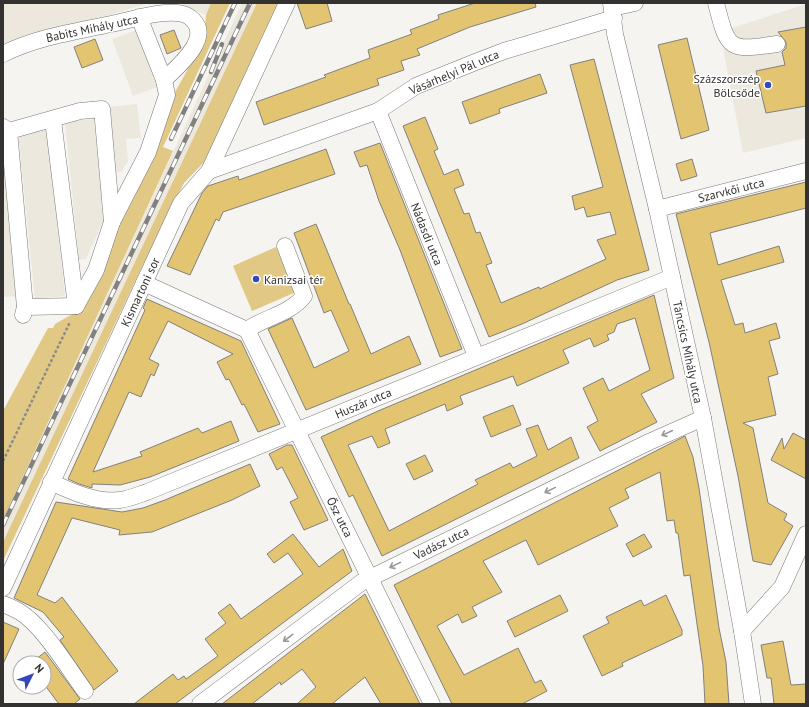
<svg xmlns="http://www.w3.org/2000/svg" width="809" height="707" font-family="'PT Sans',sans-serif">
	<style>
		.built { fill: #ece8dd }
		.green { fill: #e1c885 }
		.building { fill: #e3c571; stroke: #81807d }
		.lines { fill: none; stroke-linecap: round; stroke-linejoin: round }
		.minor-casing { stroke: #7a7976; stroke-width: 17 }
		.path { stroke: #8d8c89; stroke-width: 2.5; stroke-dasharray: 3 2; stroke-linecap: butt }
		.minor { stroke: #fff; stroke-width: 16 }
		.rail-casing { stroke: #82817f; stroke-width: 4.5 }
		.rail { stroke: #fff; stroke-width: 3; stroke-dasharray: 9; stroke-linecap: butt }
		.oneway { stroke: #999898 }
		.poi-dot { fill: #3447b9; stroke: #fff; stroke-width: 1.5 }
		.labels { text-anchor: middle; dominant-baseline: central; stroke-width: 3; stroke-linejoin: round; paint-order: stroke }
		.street-label { font-size: 12px; fill: #333231; stroke: #fff }
		.poi-label { font-size: 12px; fill: #333231; stroke: #fff; text-anchor: end }
	</style>
	<rect width="100%" height="100%" fill="#f5f4f0"/>
	<g class="built">
		<path d="M3,3H149L3,46Z"/>
		<path d="M179,3H211L206,15Z"/>
		<path d="M242,3H257L3,542V520Z"/>
		<path d="M806,4V138L743,153L720,32Z"/>
		<path d="M136,30L157,87L133,96L112,39Z"/>
		<path d="M137,104L141,138L126,139L128,161L121,172L115,173L108,107Z"/>
		<path d="M94,119L104,219L86,259L79,260L65,122Z"/>
		<path d="M47,129L65,296L35,299L18,132Z"/>
		<path d="M3,145L19,296L3,297Z"/>
	</g>
	<g class="green">
		<path d="M211,3H230L163,147L173,151L3,520V411L48,328H53L55,324L83,308L130,202L174,94L204,40L206,15Z"/>
		<path d="M257,3H280L207,159L184,183L140,271L3,561V542Z"/>
		<path d="M276,247L296,292L252,311L233,266Z"/>
	</g>
	<g class="building">
		<path d="M297,3H327L332,21L306,29Z"/>
		<path d="M475,3H535L536,7L470,27L417,49L420,55L401,61L404,70L377,79L379,85L264,125L256,102L326,77L324,75L370,58L368,50L412,34L410,30L439,19L438,15Z"/>
		<path d="M806,27V106L766,113L756,71L785,65L782,52L786,48V42L778,32Z"/>
		<path d="M174,30L181,48L167,54L160,35Z"/>
		<path d="M687,38L709,130L681,139L658,45Z"/>
		<path d="M95,39L103,60L82,68L74,47Z"/>
		<path d="M594,59L649,270L617,280L522,324L489,337L403,126L425,117L438,149L434,151L444,175L458,169L464,185L454,189L464,214L469,213L476,233L480,232L492,263L486,265L501,303L539,287L540,289L606,259L597,240L616,234L610,212L587,217L584,207L575,210L572,196L603,187L570,65Z"/>
		<path d="M540,74L547,93L499,109L500,113L470,124L462,102Z"/>
		<path d="M380,143L462,349L440,357L400,250L379,201L367,165L360,167L354,152Z"/>
		<path d="M326,149L335,174L223,212L219,221L216,219L190,275L167,266L202,193L208,186L238,176L239,180Z"/>
		<path d="M692,159L697,176L681,181L676,164Z"/>
		<path d="M806,182V208L710,233L718,265L779,246L784,262L721,280L735,325L743,323L745,333L776,323L780,338L769,341L778,374L768,377L776,415L743,423L753,428L768,503L787,514L784,520L793,526L771,565L753,561L738,476L709,342L676,214Z"/>
		<path d="M316,224L349,304H350L371,354L409,336L421,364L306,410L268,329L292,318L314,368L349,351L331,310L324,313L294,233Z"/>
		<path d="M654,295L674,378L641,394L657,422L600,451L587,427L598,421L583,388L603,378L609,391L650,370L635,318L617,324L614,332L607,335L609,340L594,347L590,338L563,350L569,363L517,386L513,376L460,396L463,404L447,411L445,404L385,429L390,443L378,448L372,436L348,445L389,531L478,484L475,480L510,463L513,468L537,456L526,429L538,425L548,450L571,437L579,458L382,556L353,495L349,497L321,437L378,411Z"/>
		<path d="M147,299L241,341L280,424L258,432L244,404L242,405L229,379L226,380L217,362L233,354L168,321L149,359L159,364L154,376L151,374L141,397L129,392L93,472L142,456L140,452L198,428L202,433L231,421L239,441L150,477L120,485L92,484V488L79,484L68,479L145,310L143,308Z"/>
		<path d="M513,405L521,425L491,437L483,417Z"/>
		<path d="M793,433L806,440V479L771,460L782,438L784,449Z"/>
		<path d="M685,436L693,457L699,488L719,628L726,662L729,704H705L703,666L690,575L684,576L678,533H676L674,520L667,521L660,472L625,489L629,498L609,508L618,526L538,565L526,540L483,561L502,592L472,607L477,616L462,623L458,614L437,626L464,675L518,648L535,683L541,680L547,691L522,704H452L394,585Z"/>
		<path d="M287,445H292L328,520L304,530L290,502L298,498L282,467L277,470L269,454Z"/>
		<path d="M425,455L433,471L414,480L406,464Z"/>
		<path d="M250,464L260,486L232,500L152,532L119,535L120,530L72,518L37,595L55,603L62,597L118,671L94,690L60,640L64,637L43,612L14,598L56,502L122,512L143,508L165,500Z"/>
		<path d="M293,534L319,567L343,549L352,571L175,704H134L173,674L178,680L184,676L186,679L218,656L205,639L226,623L218,613L230,604L241,619L303,574L288,553L274,563L267,554Z"/>
		<path d="M644,534L652,547L633,557L626,544Z"/>
		<path d="M365,594L420,704H381L365,677L332,704H297L316,687L302,669L281,685L280,682L252,704H222Z"/>
		<path d="M560,595L568,611L515,637L507,621Z"/>
		<path d="M666,595L682,630V635L622,663L623,666L602,676L583,636L609,623L606,617L641,600L644,606Z"/>
		<path d="M3,622L19,629L3,664Z"/>
		<path d="M783,641L791,685L806,684V704H774L771,678H767L761,645Z"/>
		<path d="M45,652L80,699L74,704H59L44,684V663H31Z"/>
	</g>
	<g class="lines">
		<g class="minor-casing">
			<g id="minor">
				<path d="M611,3L615,34L657,209L703,418L742,631L753,704"/>
				<path d="M716,3C728,51 729,51 777,44"/>
				<path d="M612,8L635,3"/>
				<path d="M3,54C37,37 74,32 111,24C132,20 162,9 183,14C187,15 191,18 193,20C212,39 176,68 164,80L139,17"/>
				<path d="M378,111L476,356"/>
				<path d="M53,120L76,306"/>
				<path d="M3,127L9,131L80,111L102,109L112,222"/>
				<path d="M9,131L25,307L23,315"/>
				<path d="M209,171L378,111L416,86L473,63L504,51L614,18"/>
				<path d="M657,209L806,171"/>
				<path d="M144,283L247,330"/>
				<path d="M76,306L96,270L112,222L148,152L167,95L164,80"/>
				<path d="M25,307L76,306"/>
				<path d="M247,330L432,704"/>
				<path d="M247,330C265,317 290,314 304,296L285,246"/>
				<path d="M51,482C72,492 97,503 120,500C129,499 138,495 147,492L672,277"/>
				<path d="M3,588L181,203L209,171L287,3"/>
				<path d="M3,604C8,606 15,609 20,612C43,626 68,668 85,691"/>
				<path d="M742,631L782,587L806,534"/>
				<path d="M200,704L362,582L649,442L703,418"/>
			</g>
		</g>
		<path class="path" d="M3,461L70,322"/>
		<use href="#minor" class="minor"/>
		<g class="rail-casing">
			<g id="rail">
				<path d="M211,72L222,44"/>
				<path d="M171,139L235,3"/>
				<path d="M3,525L250,3"/>
			</g>
		</g>
		<use href="#rail" class="rail"/>
	</g>
	<defs><path id="oneway-shaft" d="M-6 0H5M1.5-3L5.5 0L1.5 3" fill="none" stroke-width="1.6" stroke-linecap="round" stroke-linejoin="round"/></defs>
	<g class="oneway">
		<use href="#oneway-shaft" transform="translate(667 433) rotate(155)"/>
		<use href="#oneway-shaft" transform="translate(550 490) rotate(154)"/>
		<use href="#oneway-shaft" transform="translate(395 565) rotate(154)"/>
		<use href="#oneway-shaft" transform="translate(288 638) rotate(143)"/>
	</g>
	<g class="poi-dot">
		<circle cx="768" cy="85" r="4"/>
		<circle cx="256" cy="279" r="4"/>
	</g>
	<g class="labels">
		<g class="street-label">
			<text transform="translate(92 28) rotate(-12)">Babits Mihály utca</text>
			<text transform="translate(454 72) rotate(-23)">Vásárhelyi Pál utca</text>
			<text transform="translate(731 190) rotate(-14)">Szarvkői utca</text>
			<text transform="translate(427 234) rotate(68)">Nádasdi utca</text>
			<text transform="translate(140 292) rotate(-65)">Kismartoni sor</text>
			<text transform="translate(688 352) rotate(78)">Táncsics Mihály utca</text>
			<text transform="translate(363 403) rotate(-23)">Huszár utca</text>
			<text transform="translate(340 517) rotate(63)">Ősz utca</text>
			<text transform="translate(441 543) rotate(-26)">Vadász utca</text>
		</g>
		<g class="poi-label">
			<text x="760" y="78">Százszorszép<tspan x="760" dy="14">Bölcsőde</tspan></text>
			<text x="264" y="279" text-anchor="start">Kanizsai tér</text>
		</g>
	</g>
	<rect width="809" height="707" fill="none" stroke="#333231" stroke-width="8"/>
	<g transform="translate(32 675) rotate(48)"><circle r="19" fill="#ffffff" stroke="#adadad"/>
	<path d="M0-3L7 15L0 10L-7 15Z" fill="#3447b9"/>
	<text y="-6" font-size="11" font-weight="bold" text-anchor="middle" fill="#333231">N</text>
	</g>
</svg>
